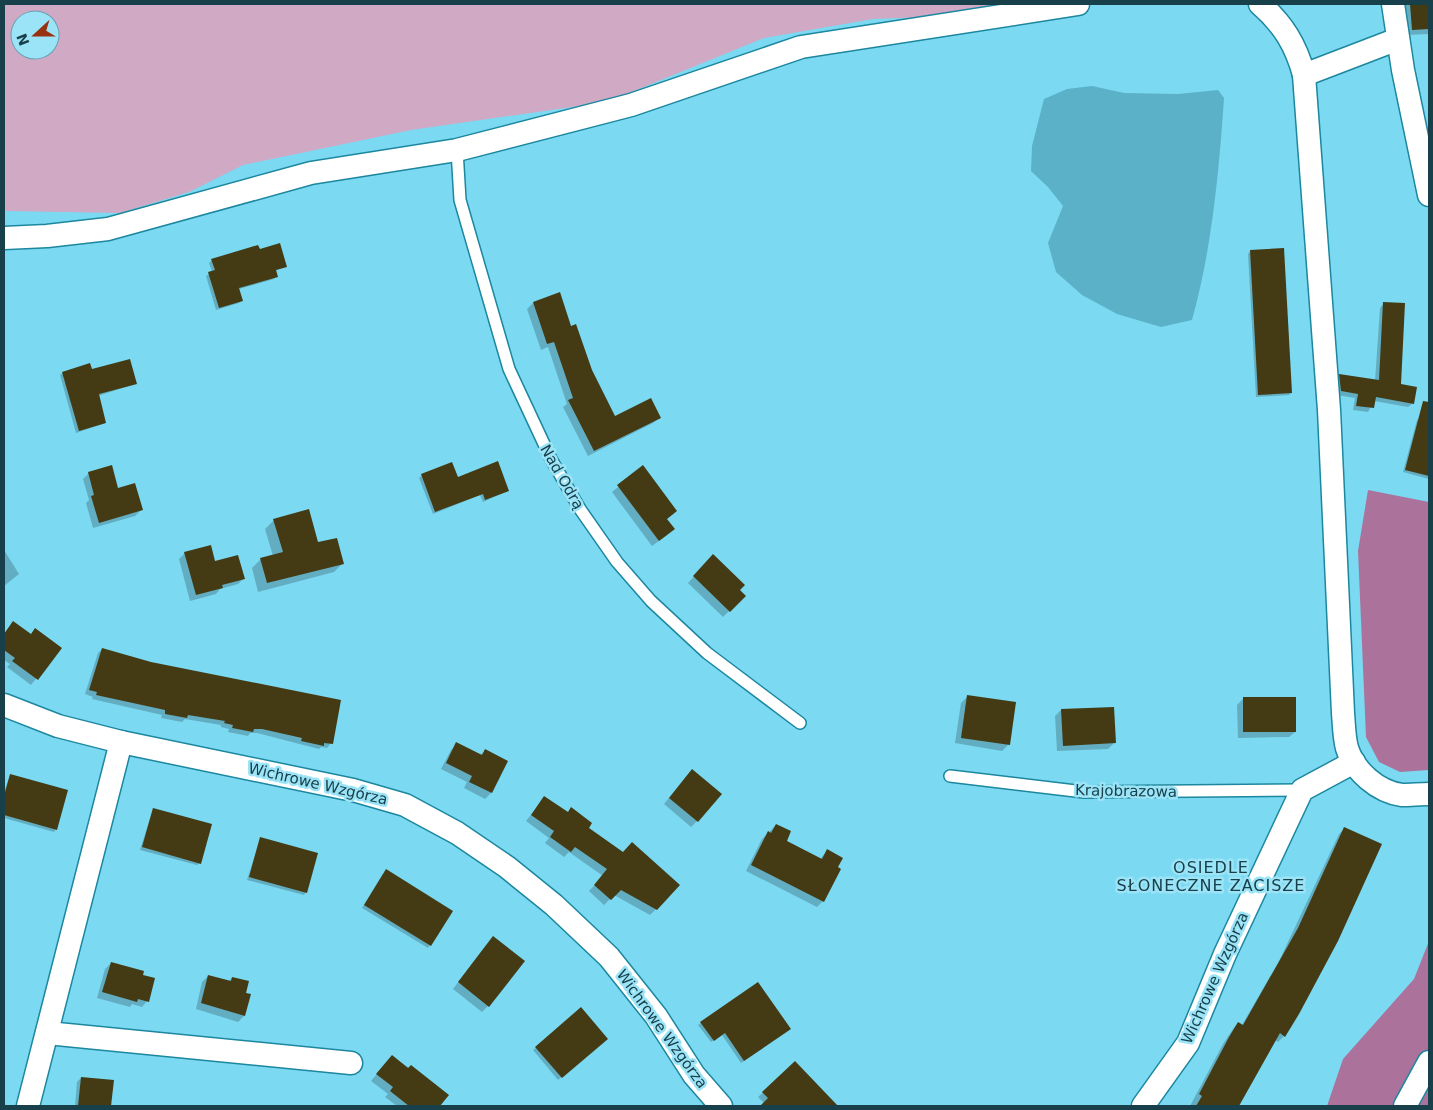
<svg xmlns="http://www.w3.org/2000/svg" width="1433" height="1110" font-family="'DejaVu Sans',sans-serif">
	<style>
		.green { fill: #d0a9c5; fill-rule: evenodd }
		.forest { fill: #ab739c }
		.water { fill: #5bb1c7 }
		.shadow { fill: #0003 }
		.building { fill: #443b14 }
		.lines { fill: none; stroke-linecap: round; stroke-linejoin: round }
		.service-casing { stroke: #1c879e; stroke-width: 14 }
		.minor-casing { stroke: #1c879e; stroke-width: 25 }
		.service { stroke: #fff; stroke-width: 11 }
		.minor { stroke: #fff; stroke-width: 22 }
		.labels { text-anchor: middle; dominant-baseline: central; stroke-width: 5; stroke-linejoin: round; paint-order: stroke }
		.street-label { font-size: 15px; fill: #18404a; stroke: #9be4f7 }
		.neighbourhood-label { font-size: 16px; letter-spacing: 1px; fill: #18404a; stroke: #9be4f7 }
	</style>
	<rect width="100%" height="100%" fill="#7bd9f2"/>
	<path class="green" d="M4,4H1007L955,16L873,19L764,38L607,102L411,130L243,165L189,192L120,213L4,211ZM20,20H50V50H20Z"/>
	<g class="forest">
		<path d="M1368,490L1429,502V770L1400,772L1379,762L1366,737L1358,551Z"/>
		<path d="M1429,941V1106H1327L1343,1059L1414,979Z"/>
	</g>
	<path class="water" d="M1092,86L1124,93L1178,94L1218,90L1224,98C1219,172 1212,248 1192,320L1161,327L1117,314L1082,295L1056,272L1048,243L1063,206L1048,187L1031,171L1032,146L1044,99L1067,89Z"/>
	<g class="shadow">
		<path d="M1404,4H1429V34L1406,35Z"/>
		<path d="M259,251L286,266L275,271L276,276L274,279L239,289L242,300L239,303L216,310L206,276L212,272L209,263L212,260Z"/>
		<path d="M1250,251L1291,393L1289,395L1256,397L1248,254Z"/>
		<path d="M559,294L570,327L614,417L659,418L653,423L588,456L563,407L567,404L548,347L541,350L527,309L533,303Z"/>
		<path d="M1384,303L1400,385L1413,403L1408,407L1374,401L1368,412L1353,410L1355,398L1337,395L1336,379L1340,375L1375,381L1380,308Z"/>
		<path d="M91,371L135,384L98,396L105,423L76,433L60,375L63,373Z"/>
		<path d="M1420,418L1429,420V479L1403,472L1417,420Z"/>
		<path d="M643,467L666,520L667,535L652,546L612,492Z"/>
		<path d="M89,473L117,490L141,510L135,516L93,528L86,503L89,500L83,479Z"/>
		<path d="M422,475L457,479L507,491L483,502L480,495L433,514L419,478Z"/>
		<path d="M274,520L318,544L343,563L334,572L258,592L252,568L261,559L273,556L265,529Z"/>
		<path d="M4,550L19,574L4,586Z"/>
		<path d="M185,553L214,563L244,578L238,584L220,589L216,594L190,601L179,559Z"/>
		<path d="M713,556L744,596L723,617L688,583Z"/>
		<path d="M13,623L30,635L60,648L31,685L7,667L10,664L4,660V634Z"/>
		<path d="M102,649L331,743L327,748L321,747L319,749L257,733H250L248,736L228,732L229,729L221,727V725L185,719L182,722L161,718L162,715L92,699L93,697L85,694L98,653Z"/>
		<path d="M967,697L1008,745L1002,751L955,743L961,703Z"/>
		<path d="M1243,699L1295,732L1289,737L1238,738L1237,705Z"/>
		<path d="M1061,710L1114,743L1108,749L1057,751L1055,716Z"/>
		<path d="M457,744L480,755L485,751L506,762L491,793L485,799L464,788L467,782L441,769L451,750Z"/>
		<path d="M10,776L56,829L54,832L4,818V792Z"/>
		<path d="M686,777L697,821L691,827L664,804Z"/>
		<path d="M545,797L587,828L656,909L650,915L614,895L604,905L589,891L603,876L569,852L564,857L545,843L549,838L526,821Z"/>
		<path d="M153,809L200,863L197,865L140,850Z"/>
		<path d="M776,825L785,842L820,859L827,851L823,901L817,907L746,871L762,839Z"/>
		<path d="M1345,828L1284,1036L1278,1042L1275,1040L1237,1106H1190L1223,1044L1233,1029L1238,1023L1242,1025L1279,961L1339,834Z"/>
		<path d="M260,839L306,892L304,895L247,880Z"/>
		<path d="M383,874L430,945L428,948L362,908Z"/>
		<path d="M487,944L488,1006L482,1012L453,989Z"/>
		<path d="M111,963L142,976L147,1001L142,1007L132,1004L130,1007L97,998L105,969Z"/>
		<path d="M208,976L229,981L232,978L245,994L249,995L244,1016L238,1022L196,1009L202,982Z"/>
		<path d="M701,1023L787,1031L741,1063L722,1035L711,1042L698,1025Z"/>
		<path d="M604,1041L558,1080L533,1050L536,1048Z"/>
		<path d="M392,1056L447,1095L438,1106H397L385,1097L388,1094L371,1081Z"/>
		<path d="M795,1063L836,1106H762L764,1103L758,1097Z"/>
		<path d="M81,1078L112,1081L110,1106H75L77,1082Z"/>
	</g>
	<g class="building">
		<path d="M1410,4H1429V29L1412,30Z"/>
		<path d="M280,243L287,267L276,270L278,277L239,288L243,301L219,308L208,272L215,270L211,259L258,245L260,249Z"/>
		<path d="M1284,248L1292,393L1258,395L1250,250Z"/>
		<path d="M560,292L571,326L576,324L592,370L615,416L651,398L661,418L594,451L568,400L573,398L554,342L547,344L533,302Z"/>
		<path d="M1383,302L1405,303L1401,384L1417,387L1414,404L1376,397L1374,408L1356,406L1358,394L1341,391L1339,374L1379,380Z"/>
		<path d="M130,359L137,384L99,394L106,423L79,431L62,372L90,363L92,369Z"/>
		<path d="M1423,401L1429,402V476L1405,470Z"/>
		<path d="M498,461L509,491L485,500L483,494L435,512L421,474L452,462L458,477Z"/>
		<path d="M112,465L118,488L135,483L143,510L99,523L91,496L94,495L88,472Z"/>
		<path d="M643,465L677,511L667,519L675,529L659,541L617,485Z"/>
		<path d="M309,509L318,542L337,538L344,564L267,583L260,558L283,552L273,519Z"/>
		<path d="M211,545L215,561L238,555L245,579L222,585L223,588L196,595L184,552Z"/>
		<path d="M713,554L745,585L740,590L746,596L730,612L693,576Z"/>
		<path d="M13,621L31,634L35,628L62,648L38,680L12,661L15,658L4,650V634Z"/>
		<path d="M102,648L151,662L341,700L333,744L324,743V746L301,741L302,738L262,729H254L253,732L232,728L233,725L224,723L225,721L188,715L187,718L165,714V710L96,695L97,692L89,690Z"/>
		<path d="M967,695L1016,702L1010,745L961,738Z"/>
		<rect x="1243" y="697" width="53" height="35"/>
		<path d="M1114,707L1116,743L1063,746L1061,709Z"/>
		<path d="M456,742L482,755L485,749L508,761L492,793L469,782L472,776L446,763Z"/>
		<path d="M692,769L722,794L698,822L669,798Z"/>
		<path d="M10,774L68,790L57,830L4,815V796Z"/>
		<path d="M544,796L568,812L571,807L592,823L589,828L623,852L632,842L680,885L657,910L621,890L611,900L594,885L607,869L575,847L571,852L550,837L554,831L531,815Z"/>
		<path d="M153,808L212,824L201,864L142,847Z"/>
		<path d="M776,824L791,831L787,841L822,859L827,849L843,858L838,867L841,869L824,902L751,865L768,831L771,833Z"/>
		<path d="M1344,827L1382,844L1338,941L1299,1014L1285,1037L1280,1033L1239,1106H1196L1202,1096L1199,1094L1229,1037L1238,1022L1243,1025L1298,928Z"/>
		<path d="M260,837L318,853L307,893L249,877Z"/>
		<path d="M386,869L453,911L431,946L364,905Z"/>
		<path d="M493,936L525,961L489,1007L458,982Z"/>
		<path d="M111,962L144,971L143,975L155,978L149,1002L138,999L137,1002L102,992Z"/>
		<path d="M208,975L231,981L232,977L249,981L246,993L251,994L245,1016L201,1003Z"/>
		<path d="M758,982L791,1029L744,1061L725,1033L714,1041L700,1022Z"/>
		<path d="M581,1007L608,1039L562,1078L535,1047Z"/>
		<path d="M392,1055L408,1068L411,1065L449,1095L440,1106H409L390,1091L393,1087L376,1074Z"/>
		<path d="M795,1061L838,1106H760L768,1098L762,1092Z"/>
		<path d="M81,1077L114,1080L111,1106H78Z"/>
	</g>
	<g class="lines">
		<g class="service-casing">
			<g id="service">
				<path d="M457,150L460,200L509,369L551,459L580,509L617,562L651,601L707,653L800,723"/>
				<path d="M950,776L1084,792L1302,790"/>
			</g>
		</g>
		<g class="minor-casing">
			<g id="minor">
				<path d="M1260,4C1283,24 1296,45 1304,75L1329,410L1343,713C1344,725 1344,737 1347,748C1354,771 1378,792 1402,795C1411,795 1420,794 1429,794"/>
				<path d="M1393,4L1403,70L1429,195"/>
				<path d="M1304,75L1398,39"/>
				<path d="M4,238L47,236L108,229L311,173L457,150L631,105L801,47L1078,4"/>
				<path d="M4,705L58,726L121,742L353,790L405,805L457,833L507,867L554,905L609,957L656,1016L694,1075L721,1106"/>
				<path d="M47,1033L351,1063"/>
				<path d="M28,1106L121,742"/>
				<path d="M1143,1106L1188,1043L1225,954L1302,790L1354,762"/>
				<path d="M1405,1106L1429,1062"/>
			</g>
		</g>
		<use href="#service" class="service"/>
		<use href="#minor" class="minor"/>
	</g>
	<g class="labels">
		<g class="street-label">
			<text transform="translate(562 477) rotate(60)">Nad Odrą</text>
			<text transform="translate(318 784) rotate(13)">Wichrowe Wzgórza</text>
			<text transform="translate(1126 791) rotate(1)">Krajobrazowa</text>
			<text transform="translate(1215 978) rotate(-66)">Wichrowe Wzgórza</text>
			<text transform="translate(662 1029) rotate(54)">Wichrowe Wzgórza</text>
		</g>
		<g class="neighbourhood-label">
			<text x="1211" y="867">OSIEDLE<tspan x="1211" dy="18">SŁONECZNE ZACISZE</tspan></text>
		</g>
	</g>
	<rect width="1433" height="1110" fill="none" stroke="#18404a" stroke-width="10"/>
	<g transform="translate(35 35) rotate(249)"><circle r="24" fill="#9be4f7" stroke="#67a2b2"/>
	<path d="M0-4L9 19L0 12L-9 19Z" fill="#983110"/>
	<text y="-8" font-size="14" font-weight="bold" text-anchor="middle" fill="#18404a">N</text>
	</g>
</svg>
